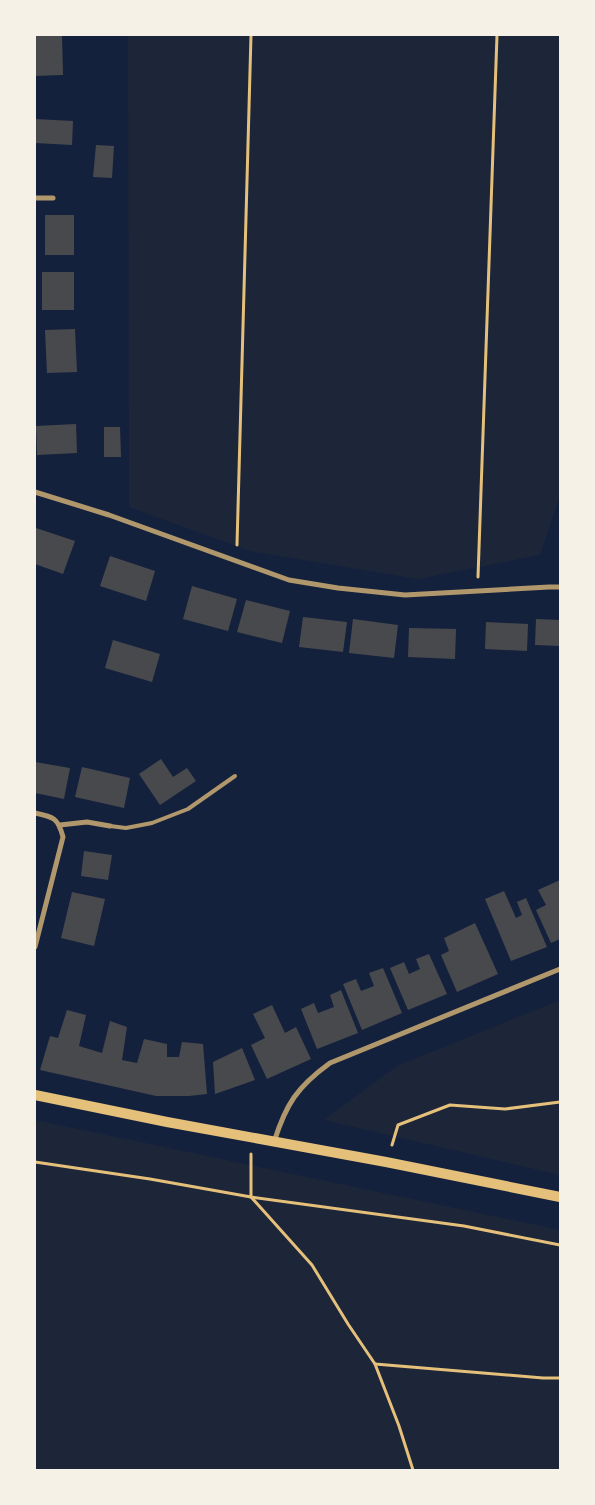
<svg xmlns="http://www.w3.org/2000/svg" width="595" height="1505" font-family="'Alegreya Sans',sans-serif">
	<style>
		.green { fill: #1d2539 }
		.building { fill: #48494c }
		.lines { fill: none; stroke-linecap: round; stroke-linejoin: round }
		.path { stroke: #e5c07b; stroke-width: 3 }
		.service { stroke: #b1986c; stroke-width: 4 }
		.minor { stroke: #b1986c; stroke-width: 5 }
		.secondary { stroke: #e5c07b; stroke-width: 10 }
	</style>
	<rect width="100%" height="100%" fill="#14213d"/>
	<g class="green">
		<path d="M128,35H560V496L540,555L418,579L250,551L129,507Z"/>
		<path d="M560,1000V1175L324,1120L397,1066Z"/>
		<path d="M35,1120L560,1230V1470H35Z"/>
	</g>
	<g class="building">
		<path d="M35,35H62L63,75L35,76Z"/>
		<path d="M35,119L73,121L72,145L35,143Z"/>
		<path d="M96,145L114,146L112,178L93,177Z"/>
		<rect x="45" y="215" width="29" height="40"/>
		<rect x="42" y="272" width="32" height="38"/>
		<path d="M75,329L77,372L47,373L45,330Z"/>
		<path d="M76,424L77,453L37,455L36,426Z"/>
		<path d="M104,427H120L121,457H104Z"/>
		<path d="M36,528L75,541L63,574L35,564Z"/>
		<path d="M110,556L155,571L146,601L100,586Z"/>
		<path d="M192,586L237,599L228,631L183,619Z"/>
		<path d="M246,600L290,611L282,643L237,632Z"/>
		<path d="M303,617L347,622L343,652L299,647Z"/>
		<path d="M353,619L398,625L394,658L349,653Z"/>
		<path d="M536,619L560,620V646L535,645Z"/>
		<path d="M486,622L528,624L527,651L485,649Z"/>
		<path d="M409,628L456,629L455,659L408,657Z"/>
		<path d="M113,640L160,654L152,682L105,668Z"/>
		<path d="M161,759L173,777L187,768L196,781L160,805L139,774Z"/>
		<path d="M35,762L70,768L64,799L35,793Z"/>
		<path d="M82,767L130,778L124,808L75,797Z"/>
		<path d="M84,851L112,855L108,880L81,876Z"/>
		<path d="M560,880V939L551,943L536,910L546,905L538,890Z"/>
		<path d="M504,891L516,918L522,915L517,902L526,898L547,947L511,961L485,899Z"/>
		<path d="M72,892L105,899L94,946L61,938Z"/>
		<path d="M475,923L498,974L457,992L441,955L449,951L444,938Z"/>
		<path d="M429,954L447,994L408,1010L390,968L404,962L409,974L420,969L416,959Z"/>
		<path d="M383,968L402,1013L362,1030L343,984L356,979L361,991L374,986L369,973Z"/>
		<path d="M341,990L358,1033L317,1049L301,1009L314,1003L318,1013L334,1007L330,995Z"/>
		<path d="M272,1005L285,1033L296,1027L311,1059L267,1079L251,1045L265,1038L253,1014Z"/>
		<path d="M67,1010L86,1015L79,1046L102,1053L110,1021L127,1027L122,1060L137,1063L144,1039L167,1044V1057H179L182,1042L203,1044L207,1094L189,1096H156L40,1070L50,1036L58,1038Z"/>
		<path d="M242,1048L255,1080L215,1094L213,1062Z"/>
	</g>
	<g class="lines">
		<g class="path">
			<path d="M237,545L251,35"/>
			<path d="M478,577L497,35"/>
			<path d="M392,1145L398,1125L450,1105L505,1109L560,1102"/>
			<path d="M251,1154V1197L312,1265L348,1324L375,1364L399,1426L413,1470"/>
			<path d="M35,1162L150,1179L251,1197L464,1226L560,1245"/>
			<path d="M375,1364L543,1378H560"/>
		</g>
		<path class="service" d="M110,826L126,828L152,823L188,809L235,776"/>
		<g class="minor">
			<path d="M35,198H53"/>
			<path d="M35,492L109,515L289,580L338,588L405,595L549,587H560"/>
			<path d="M35,813C54,817 58,818 63,837L35,947"/>
			<path d="M60,825L87,822L110,826"/>
			<path d="M274,1142C286,1104 297,1087 330,1063L560,969"/>
		</g>
		<path class="secondary" d="M35,1095L167,1122L386,1162L560,1197"/>
	</g>
	<rect width="595" height="1505" fill="none" stroke="#f6f1e7" stroke-width="72"/>
</svg>
